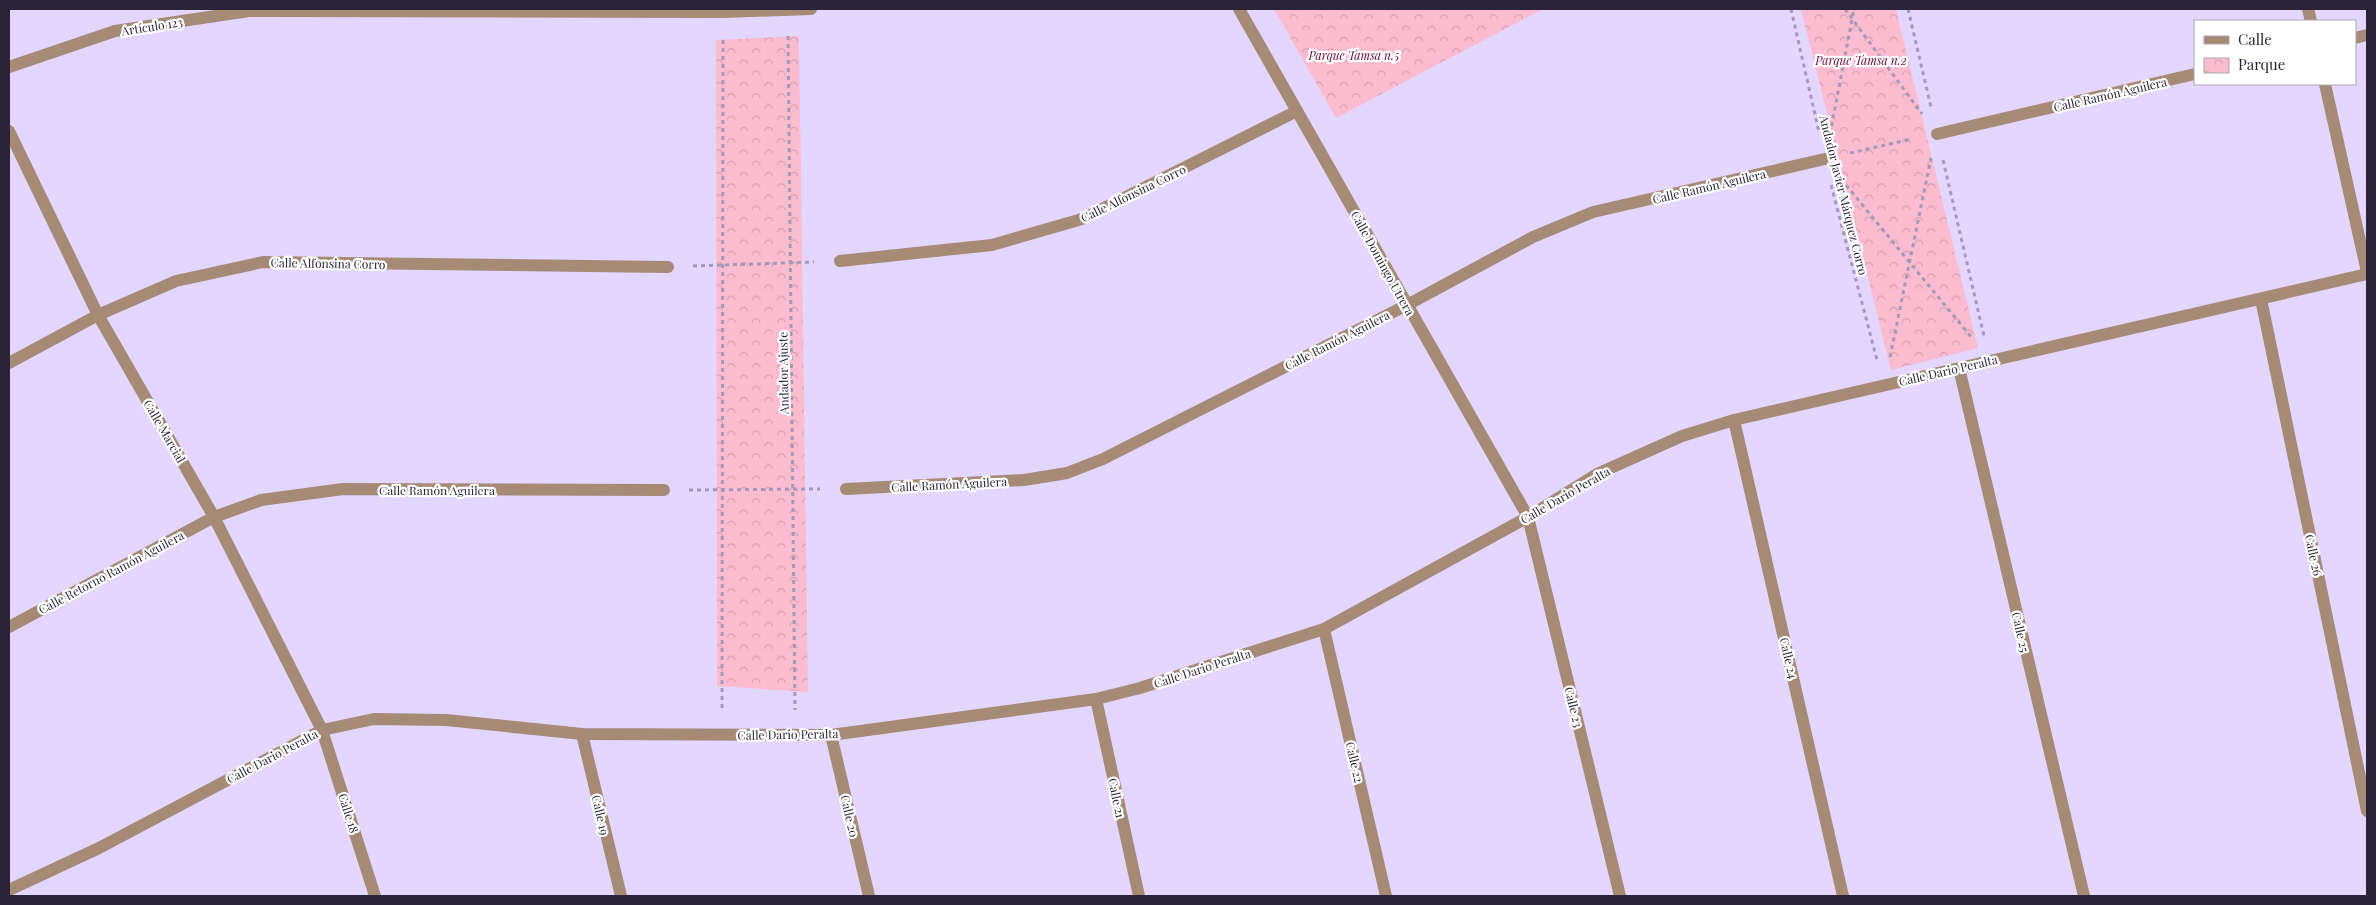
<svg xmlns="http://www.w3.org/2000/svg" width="2376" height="905" font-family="'Playfair Display',serif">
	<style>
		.park { fill: url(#park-crowns) }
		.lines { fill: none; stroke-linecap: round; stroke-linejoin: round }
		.path { stroke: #a399b9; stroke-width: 3; stroke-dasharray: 4 4; stroke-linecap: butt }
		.minor { stroke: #a58a76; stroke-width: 12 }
		.labels { text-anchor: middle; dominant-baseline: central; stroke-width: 4.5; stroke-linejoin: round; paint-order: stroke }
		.street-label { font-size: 12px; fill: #2a2436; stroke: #fff }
		.park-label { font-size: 12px; font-style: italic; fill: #670b37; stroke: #fff }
	</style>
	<defs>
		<pattern id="park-crowns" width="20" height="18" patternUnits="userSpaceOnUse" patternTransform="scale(1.25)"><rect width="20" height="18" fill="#fbbccf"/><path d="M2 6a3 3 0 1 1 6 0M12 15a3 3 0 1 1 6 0" fill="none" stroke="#d7a1b2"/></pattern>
	</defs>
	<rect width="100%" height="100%" fill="#e3d7ff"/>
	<g class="park">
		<path d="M1274,9H1543L1336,118Z"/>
		<path d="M1801,9H1896L1978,348L1891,370Z"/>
		<path d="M799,36L808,692L717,686L716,40Z"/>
	</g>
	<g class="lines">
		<g class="path">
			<path d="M1791,9L1819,132"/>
			<path d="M1845,9L1922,114"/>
			<path d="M1908,9L1931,107"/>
			<path d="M788,36L795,710"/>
			<path d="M1830,134L1854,9"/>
			<path d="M1850,153L1912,139"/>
			<path d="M1943,160L1984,336"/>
			<path d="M1841,179L1972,338"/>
			<path d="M1831,185L1877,360"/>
			<path d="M693,266L814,262"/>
			<path d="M1890,357L1931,158"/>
			<path d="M689,490L820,489"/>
			<path d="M722,708L723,37"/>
		</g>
		<g class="minor">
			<path d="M1239,9L1528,517L1620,896"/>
			<path d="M2308,9L2311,21"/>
			<path d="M2355,38L2367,35"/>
			<path d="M9,67L115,31L249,11L723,12L811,9"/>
			<path d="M2325,84L2367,272"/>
			<path d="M9,131L98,315L214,517L322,730L375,896"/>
			<path d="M1937,134L2195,74"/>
			<path d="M840,261L992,245L1082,219L1297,111"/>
			<path d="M2261,299L2367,811"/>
			<path d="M9,363L98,315L176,281L263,262L668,267"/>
			<path d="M1959,368L2084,896"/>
			<path d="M1734,420L1843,896"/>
			<path d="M846,489L1024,480L1067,473L1103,459L1407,305L1533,237L1593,212L1825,159"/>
			<path d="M9,627L214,517L261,500L343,489L664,490"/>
			<path d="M1324,629L1386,896"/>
			<path d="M1096,699L1139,896"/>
			<path d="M582,734L621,896"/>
			<path d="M831,735L869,896"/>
			<path d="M9,890L99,848L322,730L374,719L446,720L582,734L831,735L1096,699L1140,688L1324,629L1528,517L1597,474L1682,436L1734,420L2367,274"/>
		</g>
	</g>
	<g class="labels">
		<g class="street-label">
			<text transform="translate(152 26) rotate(-9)">Artículo 123</text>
			<text transform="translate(2110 94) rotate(-13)">Calle Ramón Aguilera</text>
			<text transform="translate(1709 186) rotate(-13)">Calle Ramón Aguilera</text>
			<text transform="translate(1133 193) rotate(-26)">Calle Alfonsina Corro</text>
			<text transform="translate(1844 195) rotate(76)">Andador Javier Márquez Corro</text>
			<text transform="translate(328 263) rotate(1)">Calle Alfonsina Corro</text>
			<text transform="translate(1383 263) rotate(61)">Calle Domingo Utrera</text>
			<text transform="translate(1337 340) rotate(-27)">Calle Ramón Aguilera</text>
			<text transform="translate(1948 370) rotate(-13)">Calle Dario Peralta</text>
			<text transform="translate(783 373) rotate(-91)">Andador Ajuste</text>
			<text transform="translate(165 431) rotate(60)">Calle Marcial</text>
			<text transform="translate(949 484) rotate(-3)">Calle Ramón Aguilera</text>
			<text x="437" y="490">Calle Ramón Aguilera</text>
			<text transform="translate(1565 495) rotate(-30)">Calle Dario Peralta</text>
			<text transform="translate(2314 555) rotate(78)">Calle 26</text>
			<text transform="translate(111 572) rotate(-28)">Calle Retorno Ramón Aguilera</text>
			<text transform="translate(2021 632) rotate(77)">Calle 25</text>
			<text transform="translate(1789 658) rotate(77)">Calle 24</text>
			<text transform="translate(1202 668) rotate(-18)">Calle Dario Peralta</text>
			<text transform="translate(1574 707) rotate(76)">Calle 23</text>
			<text transform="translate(788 734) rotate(-1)">Calle Dario Peralta</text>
			<text transform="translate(272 756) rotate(-28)">Calle Dario Peralta</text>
			<text transform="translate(1355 762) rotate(77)">Calle 22</text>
			<text transform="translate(1117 798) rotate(78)">Calle 21</text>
			<text transform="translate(349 813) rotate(72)">Calle 18</text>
			<text transform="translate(601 815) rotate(77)">Calle 19</text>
			<text transform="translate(850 816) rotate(77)">Calle 20</text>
		</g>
		<g class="park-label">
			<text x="1354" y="55">Parque Tamsa n.5</text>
			<text x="1861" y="60">Parque Tamsa n.2</text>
		</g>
	</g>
	<rect width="2376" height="905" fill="none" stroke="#2a2436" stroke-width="20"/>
	<rect x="2194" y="20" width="162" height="65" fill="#ffffff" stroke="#aaa7af"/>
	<rect x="2204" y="36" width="25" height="8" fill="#a58a76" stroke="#aaa7af"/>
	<text x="2238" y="45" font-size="15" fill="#2a2436">Calle</text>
	<rect x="2204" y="58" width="25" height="15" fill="url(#park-crowns)" stroke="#aaa7af"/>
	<text x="2238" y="70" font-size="15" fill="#2a2436">Parque</text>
</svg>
